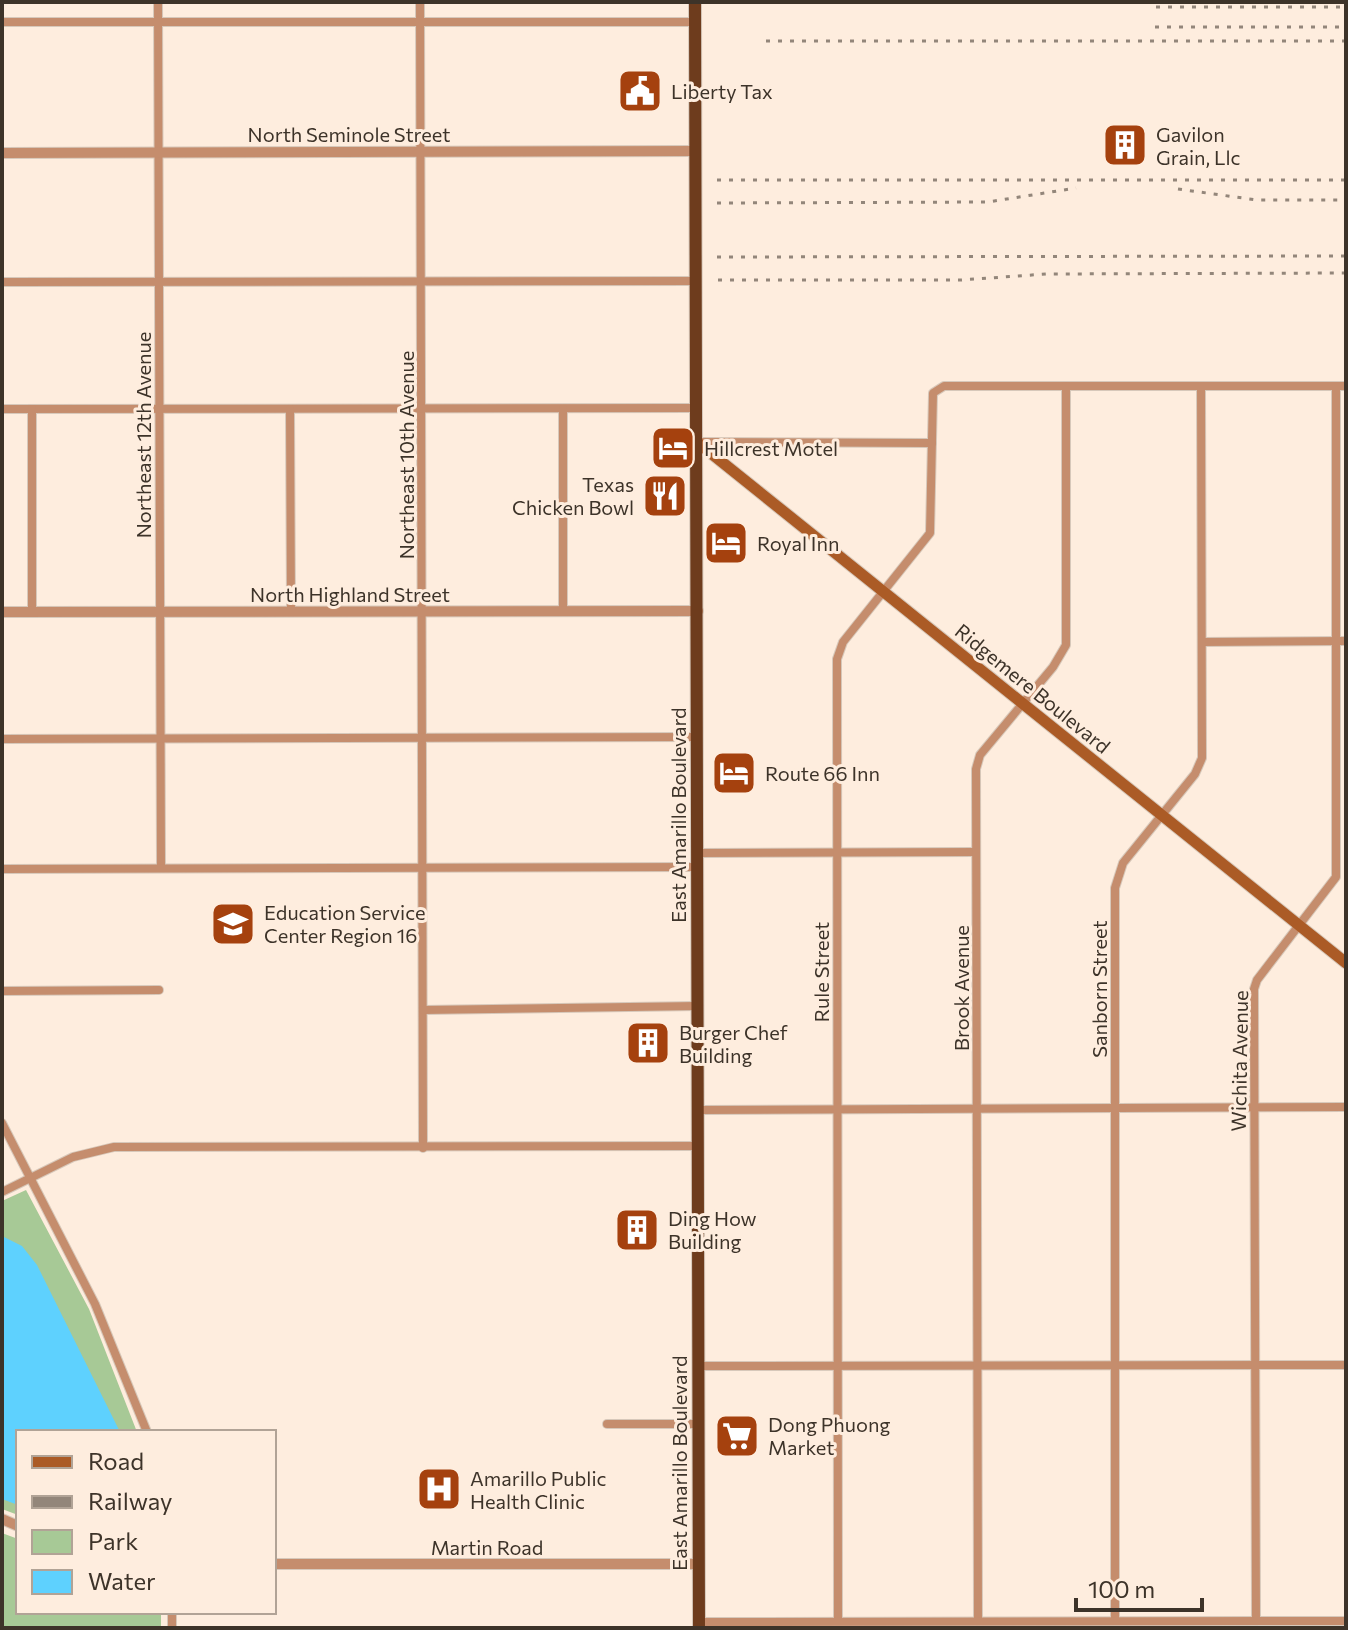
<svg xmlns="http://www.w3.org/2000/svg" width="1348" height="1630" font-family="Commissioner,sans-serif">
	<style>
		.green { fill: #a7c996 }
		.water { fill: #5ed1fe }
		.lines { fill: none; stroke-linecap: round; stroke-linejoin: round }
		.minor-casing { stroke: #d7c8ba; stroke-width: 10 }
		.tertiary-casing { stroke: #d7c8ba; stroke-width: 12 }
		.secondary-casing { stroke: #d7c8ba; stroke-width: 13 }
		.trunk-casing { stroke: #d7c8ba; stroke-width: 14 }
		.minor { stroke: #c58d6d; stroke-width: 8 }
		.tertiary { stroke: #c58d6d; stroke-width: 10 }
		.secondary { stroke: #ab5b26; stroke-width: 11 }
		.trunk { stroke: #6e3c1d; stroke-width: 12 }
		.rail { stroke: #93867a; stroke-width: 3; stroke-dasharray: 4 8; stroke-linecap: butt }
		.labels { text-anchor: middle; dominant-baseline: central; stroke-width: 6; stroke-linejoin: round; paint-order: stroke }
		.poi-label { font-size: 20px; fill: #3d3329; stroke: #feedde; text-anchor: start }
		.street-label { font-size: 20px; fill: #3d3329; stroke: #feedde }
	</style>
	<rect width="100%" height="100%" fill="#feedde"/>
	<g class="green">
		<path d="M26,1190L89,1309L137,1432H18V1515L2,1509V1201Z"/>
		<path d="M2,1533L18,1539V1612H161V1628H2Z"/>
	</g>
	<path class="water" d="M2,1236L22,1246L37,1265L120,1432H18V1505L2,1499Z"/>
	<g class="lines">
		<g class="minor-casing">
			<g id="minor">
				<path d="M158,2L161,868"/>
				<path d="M420,2L423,1148"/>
				<path d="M2,22H695"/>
				<path d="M2,282L696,281"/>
				<path d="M2,409L697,408"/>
				<path d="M32,409V611"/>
				<path d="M290,409L291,612"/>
				<path d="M563,409V611"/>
				<path d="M697,442L932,443"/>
				<path d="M1202,642L1346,641"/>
				<path d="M2,739L698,737"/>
				<path d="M698,853L976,852"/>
				<path d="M2,869L698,867"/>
				<path d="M2,991L159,990"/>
				<path d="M423,1010L698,1006"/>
				<path d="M699,1110L1346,1107"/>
				<path d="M2,1123L95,1304L147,1432"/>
				<path d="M2,1192L73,1157L114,1147L699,1146"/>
				<path d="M699,1366L1346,1365"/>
				<path d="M607,1424H699"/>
				<path d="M172,1612V1628"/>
				<path d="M1115,1620V888L1123,863L1195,774L1202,758L1201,386"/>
				<path d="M1256,1620L1254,989L1257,980L1336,877V386"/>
				<path d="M838,1621L837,659L843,642L930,533L933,393L944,386H1346"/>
				<path d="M978,1621L976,769L980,755L1053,667L1066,645V386"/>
				<path d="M699,1622L1346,1621"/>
			</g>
		</g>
		<g class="tertiary-casing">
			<g id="tertiary">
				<path d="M2,153L696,151"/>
				<path d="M2,612L698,611"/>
				<path d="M2,1519L18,1526"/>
				<path d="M274,1564H699"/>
			</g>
		</g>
		<g class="secondary-casing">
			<path id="secondary" d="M697,442L1346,963"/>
		</g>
		<g class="trunk-casing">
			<path id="trunk" d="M695,2L699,1628"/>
		</g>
		<use href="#minor" class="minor"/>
		<use href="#tertiary" class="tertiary"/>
		<use href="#secondary" class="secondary"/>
		<use href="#trunk" class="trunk"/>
		<g class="rail">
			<path d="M1156,7H1346"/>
			<path d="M1155,27H1346"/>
			<path d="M766,41H1346"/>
			<path d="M717,180H1346"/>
			<path d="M1178,189L1257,200H1346"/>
			<path d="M717,203L988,202L1076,188"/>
			<path d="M717,257L1346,256"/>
			<path d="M718,280H961L1046,274L1346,273"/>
		</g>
	</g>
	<defs>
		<g id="civic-square" transform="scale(2.3)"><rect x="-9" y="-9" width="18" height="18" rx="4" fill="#a5410e" stroke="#feedde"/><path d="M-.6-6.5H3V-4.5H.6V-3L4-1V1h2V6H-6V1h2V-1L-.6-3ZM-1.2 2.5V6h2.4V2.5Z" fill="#fff"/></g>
		<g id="building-square" transform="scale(2.3)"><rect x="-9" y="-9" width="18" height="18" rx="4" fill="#a5410e" stroke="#feedde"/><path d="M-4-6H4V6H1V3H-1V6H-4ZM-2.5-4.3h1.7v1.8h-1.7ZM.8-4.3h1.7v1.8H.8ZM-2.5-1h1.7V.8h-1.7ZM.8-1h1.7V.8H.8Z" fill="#fff"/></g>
		<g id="hotel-square" transform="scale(2.3)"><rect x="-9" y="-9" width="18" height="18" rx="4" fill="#a5410e" stroke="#feedde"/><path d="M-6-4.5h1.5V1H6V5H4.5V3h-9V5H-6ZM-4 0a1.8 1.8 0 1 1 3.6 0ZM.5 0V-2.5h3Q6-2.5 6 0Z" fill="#fff"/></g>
		<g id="restaurant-square" transform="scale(2.3)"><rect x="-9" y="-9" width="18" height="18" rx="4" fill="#a5410e" stroke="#feedde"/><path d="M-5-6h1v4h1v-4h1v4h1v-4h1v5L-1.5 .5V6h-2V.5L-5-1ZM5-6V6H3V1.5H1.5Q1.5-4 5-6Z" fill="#fff"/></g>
		<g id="school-square" transform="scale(2.3)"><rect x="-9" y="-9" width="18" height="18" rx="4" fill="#a5410e" stroke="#feedde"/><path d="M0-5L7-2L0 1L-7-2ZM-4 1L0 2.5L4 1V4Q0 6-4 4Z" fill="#fff"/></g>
		<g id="supermarket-square" transform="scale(2.3)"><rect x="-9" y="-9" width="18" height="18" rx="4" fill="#a5410e" stroke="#feedde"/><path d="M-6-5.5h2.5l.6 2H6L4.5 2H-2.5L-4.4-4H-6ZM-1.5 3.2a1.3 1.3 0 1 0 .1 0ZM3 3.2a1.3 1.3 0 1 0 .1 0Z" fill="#fff"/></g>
		<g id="hospital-square" transform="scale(2.3)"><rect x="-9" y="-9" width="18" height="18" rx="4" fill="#a5410e" stroke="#feedde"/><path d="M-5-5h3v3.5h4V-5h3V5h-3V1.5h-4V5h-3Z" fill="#fff"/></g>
	</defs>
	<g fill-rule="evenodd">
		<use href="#civic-square" x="640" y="91"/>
		<use href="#building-square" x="1125" y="145"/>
		<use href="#hotel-square" x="673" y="448"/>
		<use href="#restaurant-square" x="665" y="496"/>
		<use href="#hotel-square" x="726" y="543"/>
		<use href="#hotel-square" x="734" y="773"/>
		<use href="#school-square" x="233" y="924"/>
		<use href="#building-square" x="648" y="1043"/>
		<use href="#building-square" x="637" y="1230"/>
		<use href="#supermarket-square" x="737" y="1436"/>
		<use href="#hospital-square" x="439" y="1489"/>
	</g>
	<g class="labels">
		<g class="poi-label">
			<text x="671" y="91">Liberty Tax</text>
			<text x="1156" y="134">Gavilon<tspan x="1156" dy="23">Grain, Llc</tspan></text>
			<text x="704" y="448">Hillcrest Motel</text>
			<text x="634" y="484" text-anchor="end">Texas<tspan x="634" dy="23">Chicken Bowl</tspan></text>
			<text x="757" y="543">Royal Inn</text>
			<text x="765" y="773">Route 66 Inn</text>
			<text x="264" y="912">Education Service<tspan x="264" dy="23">Center Region 16</tspan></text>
			<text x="679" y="1032">Burger Chef<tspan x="679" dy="23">Building</tspan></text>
			<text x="668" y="1218">Ding How<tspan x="668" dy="23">Building</tspan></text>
			<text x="768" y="1424">Dong Phuong<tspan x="768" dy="23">Market</tspan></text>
			<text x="470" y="1478">Amarillo Public<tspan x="470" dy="23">Health Clinic</tspan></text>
		</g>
		<g class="street-label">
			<text x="349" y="134">North Seminole Street</text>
			<text transform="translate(143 435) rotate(-90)">Northeast 12th Avenue</text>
			<text transform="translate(406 455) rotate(-90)">Northeast 10th Avenue</text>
			<text x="350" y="594">North Highland Street</text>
			<text transform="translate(1033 688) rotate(39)">Ridgemere Boulevard</text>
			<text transform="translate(678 815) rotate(-90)">East Amarillo Boulevard</text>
			<text transform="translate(821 972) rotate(-90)">Rule Street</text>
			<text transform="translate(961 988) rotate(-90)">Brook Avenue</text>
			<text transform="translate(1099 989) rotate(-90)">Sanborn Street</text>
			<text transform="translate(1239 1061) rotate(-89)">Wichita Avenue</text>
			<text transform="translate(679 1463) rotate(-90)">East Amarillo Boulevard</text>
			<text x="487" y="1547">Martin Road</text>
		</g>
	</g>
	<rect width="1348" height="1630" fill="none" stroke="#3d3329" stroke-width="8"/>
	<rect x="16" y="1430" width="260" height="184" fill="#feedde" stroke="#b1a396" stroke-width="2"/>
	<rect x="32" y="1456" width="40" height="12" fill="#ab5b26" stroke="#b1a396" stroke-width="2"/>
	<text x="88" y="1470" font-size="24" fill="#3d3329">Road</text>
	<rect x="32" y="1496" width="40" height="12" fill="#93867a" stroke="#b1a396" stroke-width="2"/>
	<text x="88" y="1510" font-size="24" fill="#3d3329">Railway</text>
	<rect x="32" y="1530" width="40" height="24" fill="#a7c996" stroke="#b1a396" stroke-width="2"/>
	<text x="88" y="1550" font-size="24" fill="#3d3329">Park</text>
	<rect x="32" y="1570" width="40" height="24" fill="#5ed1fe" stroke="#b1a396" stroke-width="2"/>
	<text x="88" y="1590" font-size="24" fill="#3d3329">Water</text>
	<path d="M1076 1598v12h126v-12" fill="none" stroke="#3d3329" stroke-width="4"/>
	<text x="1088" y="1598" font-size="24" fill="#3d3329" stroke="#feedde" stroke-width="6" paint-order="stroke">100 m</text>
</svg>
